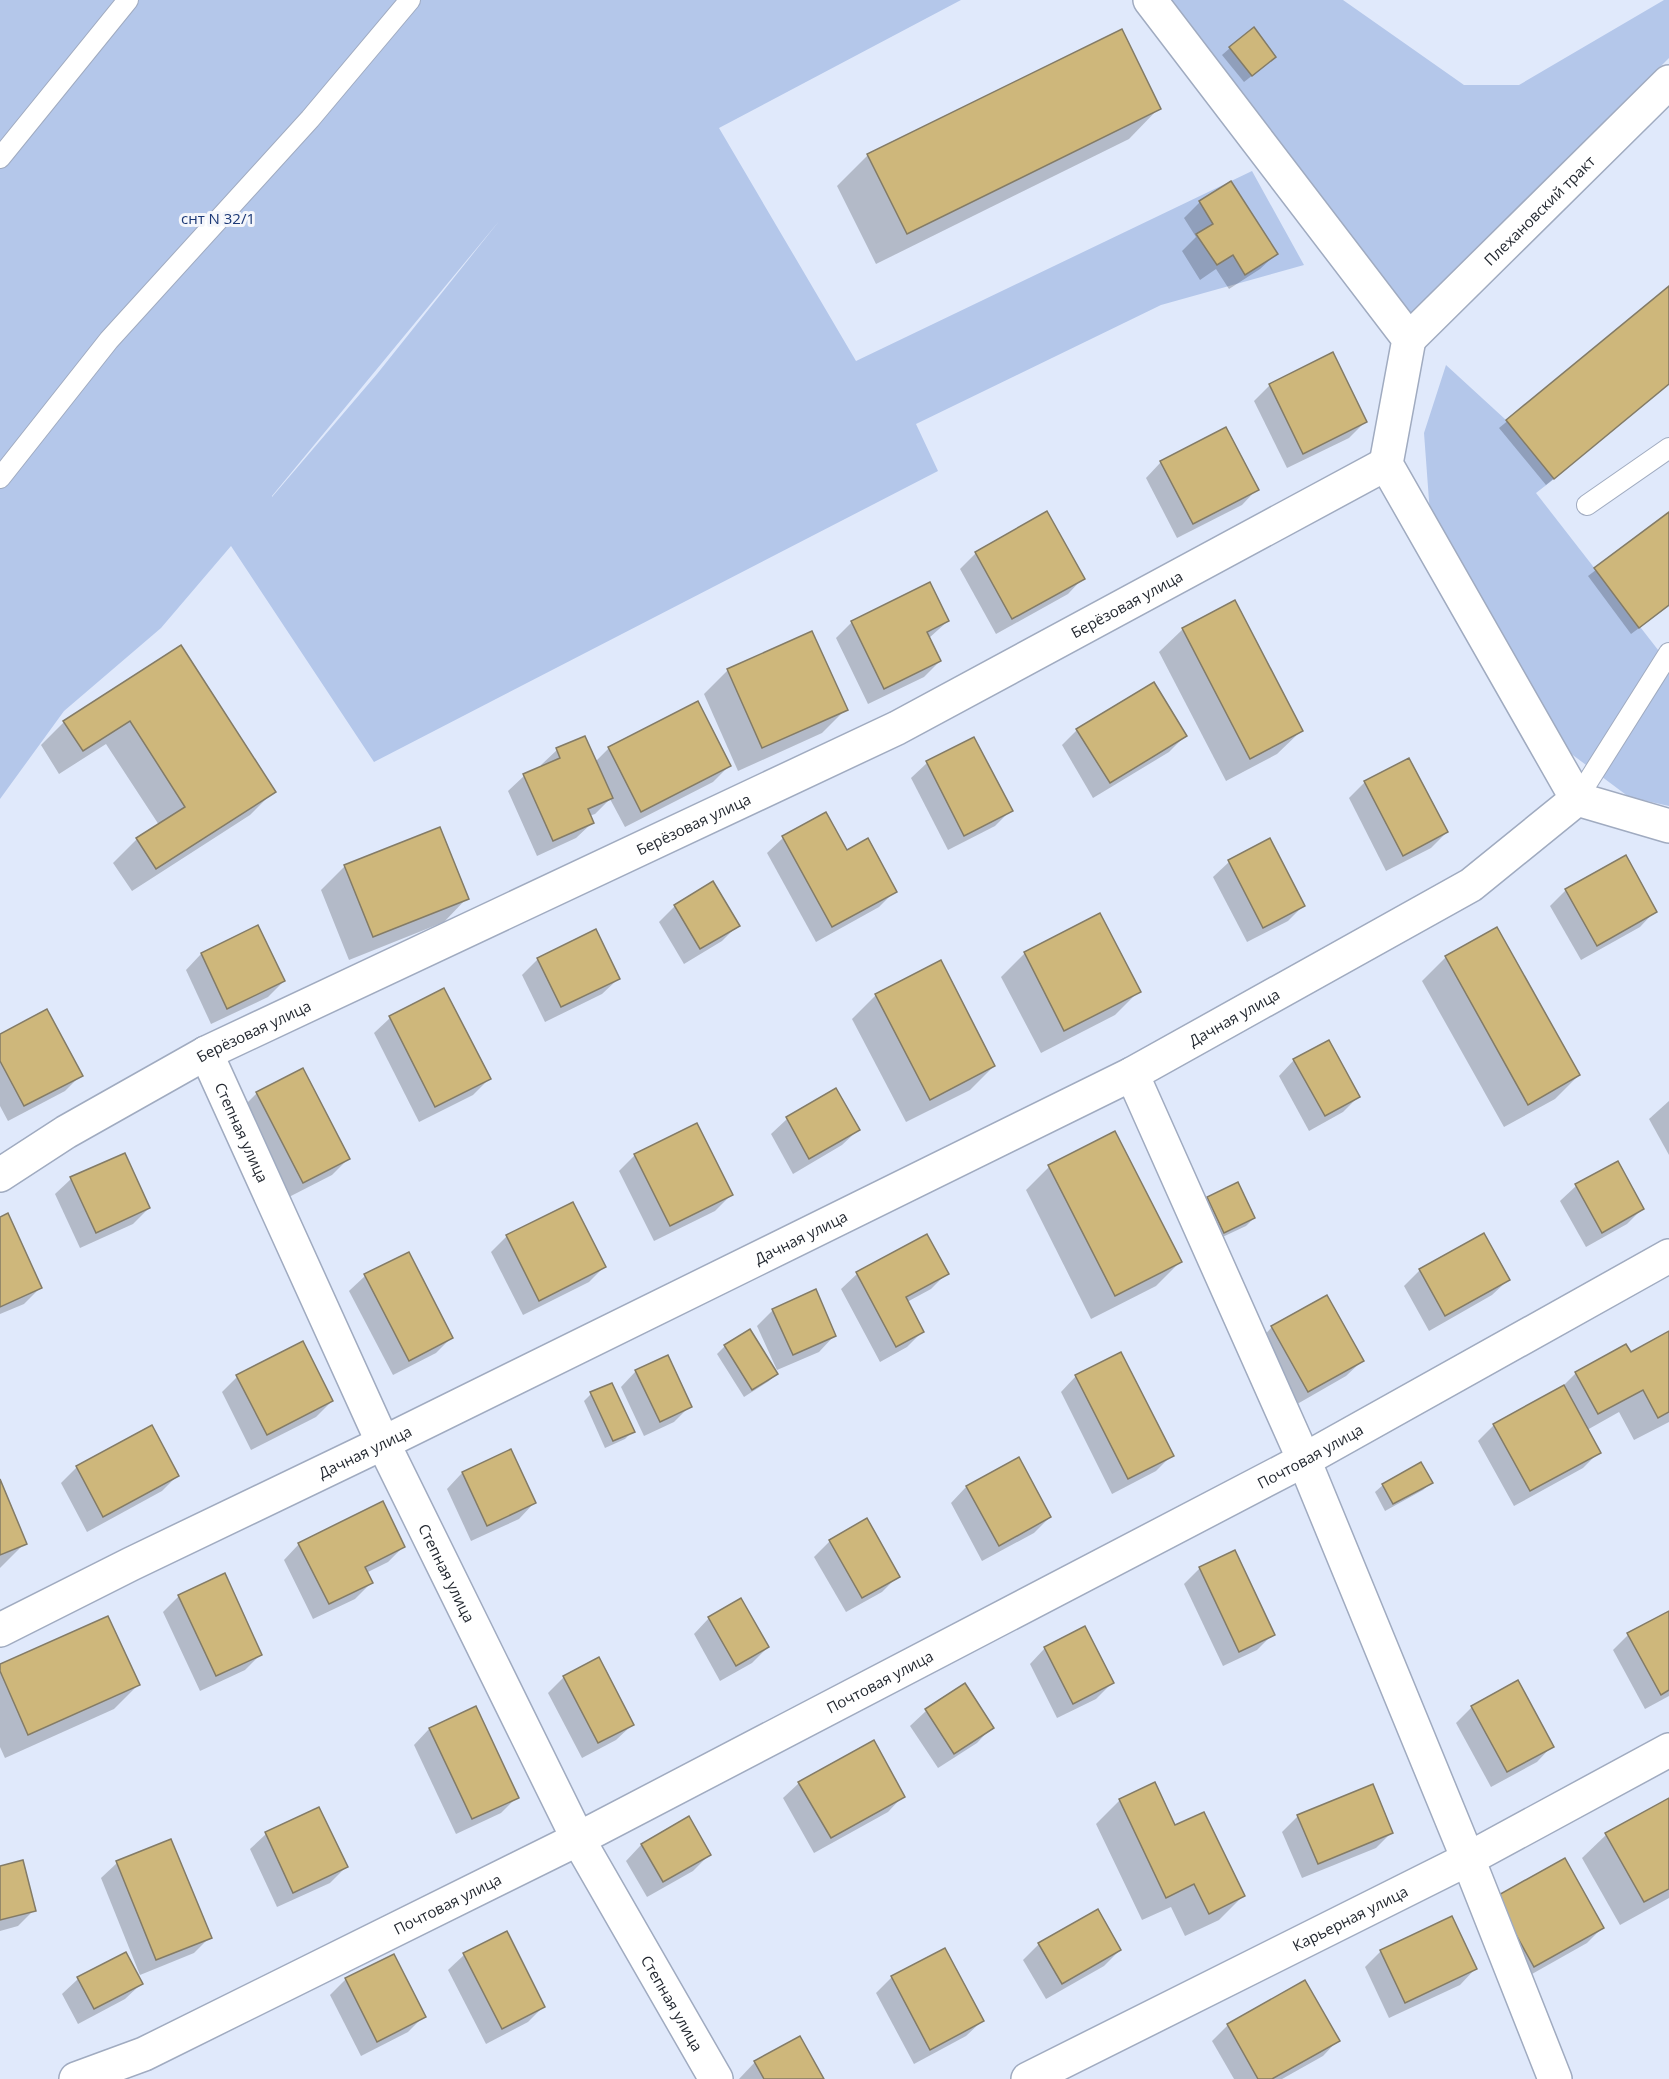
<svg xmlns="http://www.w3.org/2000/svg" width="1669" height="2079" font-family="'Open Sans',sans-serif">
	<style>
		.green { fill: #b4c7ea; fill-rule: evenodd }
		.shadow { fill: #0003 }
		.building { fill: #ceb77b; stroke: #837b66; stroke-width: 1.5 }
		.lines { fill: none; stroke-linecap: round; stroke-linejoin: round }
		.lane-casing { stroke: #a0abc0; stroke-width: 22 }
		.street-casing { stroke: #a0abc0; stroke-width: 36 }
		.lane { stroke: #fff; stroke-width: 20 }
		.street { stroke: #fff; stroke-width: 33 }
		.labels { text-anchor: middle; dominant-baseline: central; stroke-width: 6; stroke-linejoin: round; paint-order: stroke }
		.street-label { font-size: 15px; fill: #242931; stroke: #f4f6fb }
		.park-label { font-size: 15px; fill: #1b3876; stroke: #f4f6fb }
	</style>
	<rect width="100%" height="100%" fill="#e0e9fb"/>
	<g class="green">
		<path d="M0,0H961L719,128L856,361L1252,171L1304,265L1161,305L916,424L938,471L374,762L231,546L161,628L64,711L0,799ZM500,220L377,374L272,497V496Z"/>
		<path d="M1170,0H1343L1464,85H1519L1664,0H1669V58L1411,316Z"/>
		<path d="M1446,365L1506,420L1554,479L1536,493L1669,664V806L1629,797L1562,747L1430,514L1424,433Z"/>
	</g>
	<g class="shadow">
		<path d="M1230,48L1267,64L1244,82L1222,55Z"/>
		<path d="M1159,108L1129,139L876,264L837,186L868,155Z"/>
		<path d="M1200,202L1276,254L1260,269L1229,289L1216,269L1200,280L1182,251L1196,237L1184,218Z"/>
		<path d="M1669,288V384L1546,485L1499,428Z"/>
		<path d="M1270,385L1365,422L1349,438L1287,468L1254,401Z"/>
		<path d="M1161,462L1257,489L1242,505L1177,538L1146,478Z"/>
		<path d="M1669,514V606L1631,634L1588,576Z"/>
		<path d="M976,553L1083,578L1068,594L996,634L960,569Z"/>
		<path d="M948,621L929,638L940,661L924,677L868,704L836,638L852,622Z"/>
		<path d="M1183,629L1301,731L1277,754L1226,781L1159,652Z"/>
		<path d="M811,633L846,709L822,733L738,771L704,694L727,671Z"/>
		<path d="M180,647L274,791L250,815L132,891L113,863L137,839L159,825L106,744L59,774L41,745L64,722Z"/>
		<path d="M1077,730L1185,736L1169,752L1093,798L1062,745Z"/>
		<path d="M973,739L1011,810L995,826L948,850L911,778L927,763Z"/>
		<path d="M609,748L729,766L713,782L625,827L610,799L595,814L589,816L592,823L576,838L537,856L508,791L524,776L542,768L541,765L557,750L595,762Z"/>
		<path d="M1408,760L1447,832L1431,848L1386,871L1349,798L1365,782Z"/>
		<path d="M783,838L846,852L895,891L879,907L816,942L767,853Z"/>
		<path d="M1269,840L1304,905L1288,921L1247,942L1213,877L1229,862Z"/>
		<path d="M345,866L467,898L444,922L349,960L321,890Z"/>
		<path d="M1566,890L1655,911L1640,927L1581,960L1550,906Z"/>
		<path d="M675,906L738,925L722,941L684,964L659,922Z"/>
		<path d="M258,927L284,981L268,997L211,1024L186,970L201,954Z"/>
		<path d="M1025,953L1139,991L1115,1015L1041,1053L1001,977Z"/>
		<path d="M1446,957L1579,1075L1555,1099L1504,1127L1422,981Z"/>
		<path d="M538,959L618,979L602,994L545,1022L522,975Z"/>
		<path d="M443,990L489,1079L473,1095L419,1122L374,1033L390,1018Z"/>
		<path d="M876,995L994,1066L970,1090L906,1122L852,1019Z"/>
		<path d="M0,1035L81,1075L65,1091L8,1121L0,1106Z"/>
		<path d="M1294,1060L1358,1097L1343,1112L1309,1131L1279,1076Z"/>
		<path d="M836,1090L858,1130L842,1145L793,1174L771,1134L787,1119Z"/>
		<path d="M257,1093L348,1159L332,1175L287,1198L241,1109Z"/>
		<path d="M1669,1101V1155L1649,1119Z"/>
		<path d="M635,1155L731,1195L715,1211L654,1241L619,1171Z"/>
		<path d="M1617,1163L1643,1208L1627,1224L1586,1247L1560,1201L1576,1186Z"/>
		<path d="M1049,1167L1180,1262L1156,1286L1091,1319L1026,1190Z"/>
		<path d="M71,1179L149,1208L133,1224L80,1248L55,1194Z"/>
		<path d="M1238,1184L1254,1218L1246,1226L1216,1240L1200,1206L1207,1198Z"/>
		<path d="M0,1218L40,1288L24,1304L0,1314Z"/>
		<path d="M507,1236L604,1267L589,1282L523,1315L491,1252Z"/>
		<path d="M408,1254L451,1338L436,1353L393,1375L349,1291L365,1276Z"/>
		<path d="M1420,1270L1508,1280L1492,1295L1429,1331L1404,1286Z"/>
		<path d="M947,1273L931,1289L907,1302L923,1331L907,1347L880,1362L841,1289L857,1274Z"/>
		<path d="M773,1310L834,1336L819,1352L777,1370L757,1326Z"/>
		<path d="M1272,1327L1362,1361L1346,1376L1292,1407L1257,1343Z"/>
		<path d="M1669,1333V1422L1634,1440L1619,1412L1587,1430L1599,1452L1583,1468L1514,1506L1478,1441L1494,1425L1560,1389L1576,1373L1626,1346L1630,1354Z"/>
		<path d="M725,1346L776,1374L769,1381L744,1397L717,1354Z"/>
		<path d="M636,1371L690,1406L674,1422L644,1436L621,1387Z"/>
		<path d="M1076,1376L1172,1455L1156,1471L1112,1494L1061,1392Z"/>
		<path d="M237,1377L332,1401L316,1417L251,1450L222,1392Z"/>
		<path d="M591,1394L633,1431L625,1439L605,1448L584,1401Z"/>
		<path d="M510,1451L534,1503L519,1519L471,1541L447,1489L462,1473Z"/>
		<path d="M1018,1459L1050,1517L1034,1533L982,1561L951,1503L966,1487Z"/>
		<path d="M77,1467L177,1476L162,1491L87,1532L61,1483Z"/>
		<path d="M0,1483L25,1543L0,1568Z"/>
		<path d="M1431,1483L1423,1490L1385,1511L1375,1492L1383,1485Z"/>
		<path d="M830,1541L898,1576L882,1592L846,1612L814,1557Z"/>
		<path d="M299,1544L403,1547L388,1562L366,1573L371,1583L355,1599L313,1619L284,1560Z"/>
		<path d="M1200,1568L1273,1634L1257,1650L1223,1666L1184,1584Z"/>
		<path d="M179,1596L260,1655L245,1670L200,1691L163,1612Z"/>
		<path d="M1669,1613V1696L1645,1709L1613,1650L1628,1635Z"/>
		<path d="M709,1618L768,1647L752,1663L720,1681L694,1634Z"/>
		<path d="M1045,1648L1112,1683L1096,1699L1057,1718L1030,1664Z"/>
		<path d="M598,1659L632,1725L616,1740L582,1758L548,1693L564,1677Z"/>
		<path d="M0,1666L138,1685L114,1709L5,1758L0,1747Z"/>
		<path d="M1472,1707L1552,1746L1537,1762L1491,1787L1456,1723Z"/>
		<path d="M475,1708L517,1797L501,1813L456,1834L414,1745L429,1729Z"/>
		<path d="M926,1711L992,1727L977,1743L938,1768L910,1726Z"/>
		<path d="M799,1783L903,1796L888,1812L814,1853L783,1798Z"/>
		<path d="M1669,1799V1898L1620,1925L1582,1858L1606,1835Z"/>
		<path d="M1120,1800L1175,1827L1243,1896L1219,1920L1185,1936L1171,1907L1142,1920L1096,1824Z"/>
		<path d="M1298,1816L1392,1832L1376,1848L1302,1878L1282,1832Z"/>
		<path d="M688,1818L709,1855L693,1871L647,1897L626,1861L641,1845Z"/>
		<path d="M266,1834L346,1867L330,1883L277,1907L250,1849Z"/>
		<path d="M117,1863L210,1937L194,1953L140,1975L101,1878Z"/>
		<path d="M0,1868L34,1910L18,1926L0,1931Z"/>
		<path d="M1496,1899L1602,1928L1587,1943L1518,1982Z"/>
		<path d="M1039,1944L1120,1950L1104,1966L1046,1999L1023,1960Z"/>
		<path d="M1381,1951L1475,1969L1460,1985L1389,2018L1365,1967Z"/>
		<path d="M464,1955L543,2007L528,2022L486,2044L448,1970Z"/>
		<path d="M892,1977L982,2021L966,2036L914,2064L876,1993Z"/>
		<path d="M78,1979L141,1984L125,1999L78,2024L62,1994Z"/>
		<path d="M346,1979L424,2016L408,2032L361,2056L330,1995Z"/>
		<path d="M1228,2025L1338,2040L1323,2056L1282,2079H1234L1212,2041Z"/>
		<path d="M800,2038L822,2079H739L755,2062Z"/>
	</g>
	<g class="building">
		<path d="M1254,27L1276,57L1252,76L1229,47Z"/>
		<path d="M1122,29L1161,109L907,234L867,154Z"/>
		<path d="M1231,181L1278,254L1245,275L1233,255L1217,265L1196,234L1213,224L1199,201Z"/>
		<path d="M1669,286V384L1554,479L1506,420Z"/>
		<path d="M1333,352L1367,422L1303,454L1269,384Z"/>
		<path d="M1226,427L1259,490L1193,524L1160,461Z"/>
		<path d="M1047,511L1085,579L1012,619L975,552Z"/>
		<path d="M1669,512V605L1639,628L1594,568Z"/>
		<path d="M930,582L949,621L927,632L941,661L884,689L851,621Z"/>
		<path d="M1235,600L1303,731L1250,759L1182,628Z"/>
		<path d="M812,631L848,710L762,748L727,669Z"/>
		<path d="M181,645L276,792L156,869L136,838L185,807L130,721L83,751L63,721Z"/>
		<path d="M1154,682L1187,736L1110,783L1076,729Z"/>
		<path d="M698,701L731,766L641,812L608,747Z"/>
		<path d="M585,736L613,798L588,809L594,823L553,841L523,774L560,758L556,748Z"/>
		<path d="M974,737L1013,811L964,836L926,761Z"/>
		<path d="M1409,758L1448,832L1403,856L1364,781Z"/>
		<path d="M826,812L847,850L868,838L897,892L832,927L782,836Z"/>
		<path d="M440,827L469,899L373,937L344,865Z"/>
		<path d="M1270,838L1305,906L1263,928L1228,860Z"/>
		<path d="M1626,855L1657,912L1597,946L1565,889Z"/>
		<path d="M713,881L740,926L700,949L674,905Z"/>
		<path d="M1100,913L1141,992L1064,1031L1024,952Z"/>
		<path d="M258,925L285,981L227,1009L201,953Z"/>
		<path d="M1497,927L1580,1075L1528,1105L1445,956Z"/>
		<path d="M596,929L620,979L561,1007L537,958Z"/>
		<path d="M941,960L995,1066L930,1100L875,994Z"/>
		<path d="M444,988L491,1079L435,1107L389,1016Z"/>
		<path d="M47,1009L83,1076L24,1106L0,1061V1034Z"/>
		<path d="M1329,1040L1360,1097L1325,1116L1293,1059Z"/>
		<path d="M303,1068L350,1159L303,1183L256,1092Z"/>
		<path d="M836,1088L860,1130L809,1159L786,1117Z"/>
		<path d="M697,1123L733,1195L670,1226L634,1154Z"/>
		<path d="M1115,1131L1182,1262L1115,1296L1048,1165Z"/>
		<path d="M125,1153L150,1208L96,1233L70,1177Z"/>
		<path d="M1618,1161L1644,1209L1602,1233L1575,1184Z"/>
		<path d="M1238,1182L1255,1218L1224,1233L1207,1197Z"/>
		<path d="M573,1202L606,1267L539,1301L506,1235Z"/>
		<path d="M8,1213L42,1288L0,1307V1217Z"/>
		<path d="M1484,1233L1510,1280L1445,1316L1419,1269Z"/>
		<path d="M927,1234L949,1274L906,1297L924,1332L896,1347L856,1272Z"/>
		<path d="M409,1252L453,1338L409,1361L364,1274Z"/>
		<path d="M816,1289L836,1336L793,1355L772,1309Z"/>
		<path d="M1327,1295L1364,1361L1308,1392L1271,1326Z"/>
		<path d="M750,1329L778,1374L752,1390L724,1345Z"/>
		<path d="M1669,1331V1412L1658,1418L1643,1390L1598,1414L1575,1372L1626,1344L1631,1352Z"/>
		<path d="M303,1341L333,1401L267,1435L236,1375Z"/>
		<path d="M1121,1352L1174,1456L1128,1479L1075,1375Z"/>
		<path d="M668,1355L692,1407L660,1422L635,1370Z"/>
		<path d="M612,1383L635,1432L613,1441L590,1392Z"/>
		<path d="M1564,1385L1601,1453L1530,1491L1493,1424Z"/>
		<path d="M152,1425L179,1476L103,1517L76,1466Z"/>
		<path d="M511,1449L536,1503L487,1526L462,1472Z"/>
		<path d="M1019,1457L1051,1517L999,1546L966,1486Z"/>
		<path d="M1421,1462L1433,1483L1393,1504L1382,1484Z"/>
		<path d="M0,1479L27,1544L0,1555Z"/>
		<path d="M383,1501L405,1547L365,1567L373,1583L329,1604L298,1543Z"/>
		<path d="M867,1518L900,1577L862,1598L829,1540Z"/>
		<path d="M1235,1550L1275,1635L1239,1652L1199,1567Z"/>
		<path d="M225,1573L262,1655L216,1676L178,1595Z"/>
		<path d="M741,1598L769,1647L736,1666L708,1617Z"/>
		<path d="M1669,1611V1690L1661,1695L1627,1633Z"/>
		<path d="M108,1616L140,1685L28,1735L0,1671V1664Z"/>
		<path d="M1085,1626L1114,1683L1073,1704L1044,1647Z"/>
		<path d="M599,1657L634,1725L598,1743L563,1676Z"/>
		<path d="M1518,1680L1554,1747L1507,1772L1471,1706Z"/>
		<path d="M965,1683L994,1728L954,1754L925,1709Z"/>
		<path d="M476,1706L519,1798L472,1819L429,1728Z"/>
		<path d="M874,1740L905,1797L831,1838L798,1782Z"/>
		<path d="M1155,1782L1175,1825L1204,1812L1245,1896L1209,1914L1194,1884L1166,1898L1119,1799Z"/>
		<path d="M1373,1784L1393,1833L1318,1864L1297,1815Z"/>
		<path d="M1669,1798V1889L1644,1902L1605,1833Z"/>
		<path d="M319,1807L348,1867L293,1893L265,1832Z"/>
		<path d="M689,1816L711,1855L663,1882L641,1844Z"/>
		<path d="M171,1839L212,1938L156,1960L116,1861Z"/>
		<path d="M1565,1858L1604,1928L1534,1967L1495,1897Z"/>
		<path d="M23,1860L36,1911L0,1920V1866Z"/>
		<path d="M1098,1909L1121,1950L1062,1984L1038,1943Z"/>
		<path d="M1452,1916L1477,1969L1405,2003L1380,1950Z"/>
		<path d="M507,1931L545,2007L502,2029L463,1953Z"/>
		<path d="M945,1948L984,2021L930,2050L891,1976Z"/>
		<path d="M126,1952L143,1984L94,2009L77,1977Z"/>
		<path d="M394,1954L426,2017L377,2042L345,1978Z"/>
		<path d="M1305,1980L1340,2041L1272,2079H1258L1227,2024Z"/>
		<path d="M800,2036L824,2079H764L754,2061Z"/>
	</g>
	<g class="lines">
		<g class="lane-casing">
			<g id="lane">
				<path d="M0,158L128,0"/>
				<path d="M0,478L109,340L310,119L410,0"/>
				<path d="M1587,505L1669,448"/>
				<path d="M1577,799L1669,653"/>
			</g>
		</g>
		<g class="street-casing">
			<g id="street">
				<path d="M1150,0L1409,339L1386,464L1577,799L1669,826"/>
				<path id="s1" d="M1409,339L1669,82"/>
				<path id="s2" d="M206,1053L383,1443L578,1839L716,2079"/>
				<path d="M1132,1074L1304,1460L1468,1859L1555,2079"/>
				<path id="s3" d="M0,1175L66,1132L206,1053L897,728L1386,464"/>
				<path id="s4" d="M0,1630L131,1564L383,1443L1132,1074L1471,885L1577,799"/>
				<path id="s5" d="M76,2079L144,2054L578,1839L1304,1460L1669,1256"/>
				<path id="s6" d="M1028,2079L1468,1859L1669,1750"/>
			</g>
		</g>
		<use href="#lane" class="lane"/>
		<use href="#street" class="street"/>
	</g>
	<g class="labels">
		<g class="street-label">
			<text stroke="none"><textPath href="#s1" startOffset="183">Плехановский тракт</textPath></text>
			<text stroke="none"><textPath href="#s3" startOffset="1264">Берёзовая улица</textPath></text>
			<text stroke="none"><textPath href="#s3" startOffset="778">Берёзовая улица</textPath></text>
			<text stroke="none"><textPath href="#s4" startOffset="1378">Дачная улица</textPath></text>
			<text stroke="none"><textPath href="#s3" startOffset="292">Берёзовая улица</textPath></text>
			<text stroke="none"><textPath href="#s2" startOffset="87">Степная улица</textPath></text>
			<text stroke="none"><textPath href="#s4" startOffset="892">Дачная улица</textPath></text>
			<text stroke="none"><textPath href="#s4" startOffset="406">Дачная улица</textPath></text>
			<text stroke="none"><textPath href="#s5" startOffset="1383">Почтовая улица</textPath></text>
			<text stroke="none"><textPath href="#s2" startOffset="573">Степная улица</textPath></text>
			<text stroke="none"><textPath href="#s5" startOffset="897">Почтовая улица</textPath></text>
			<text stroke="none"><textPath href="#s5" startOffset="411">Почтовая улица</textPath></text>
			<text stroke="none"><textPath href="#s6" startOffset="360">Карьерная улица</textPath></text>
			<text stroke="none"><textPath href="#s2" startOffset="1059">Степная улица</textPath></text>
		</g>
		<g class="park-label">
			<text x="218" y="218">снт N 32/1</text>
		</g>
	</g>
</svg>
